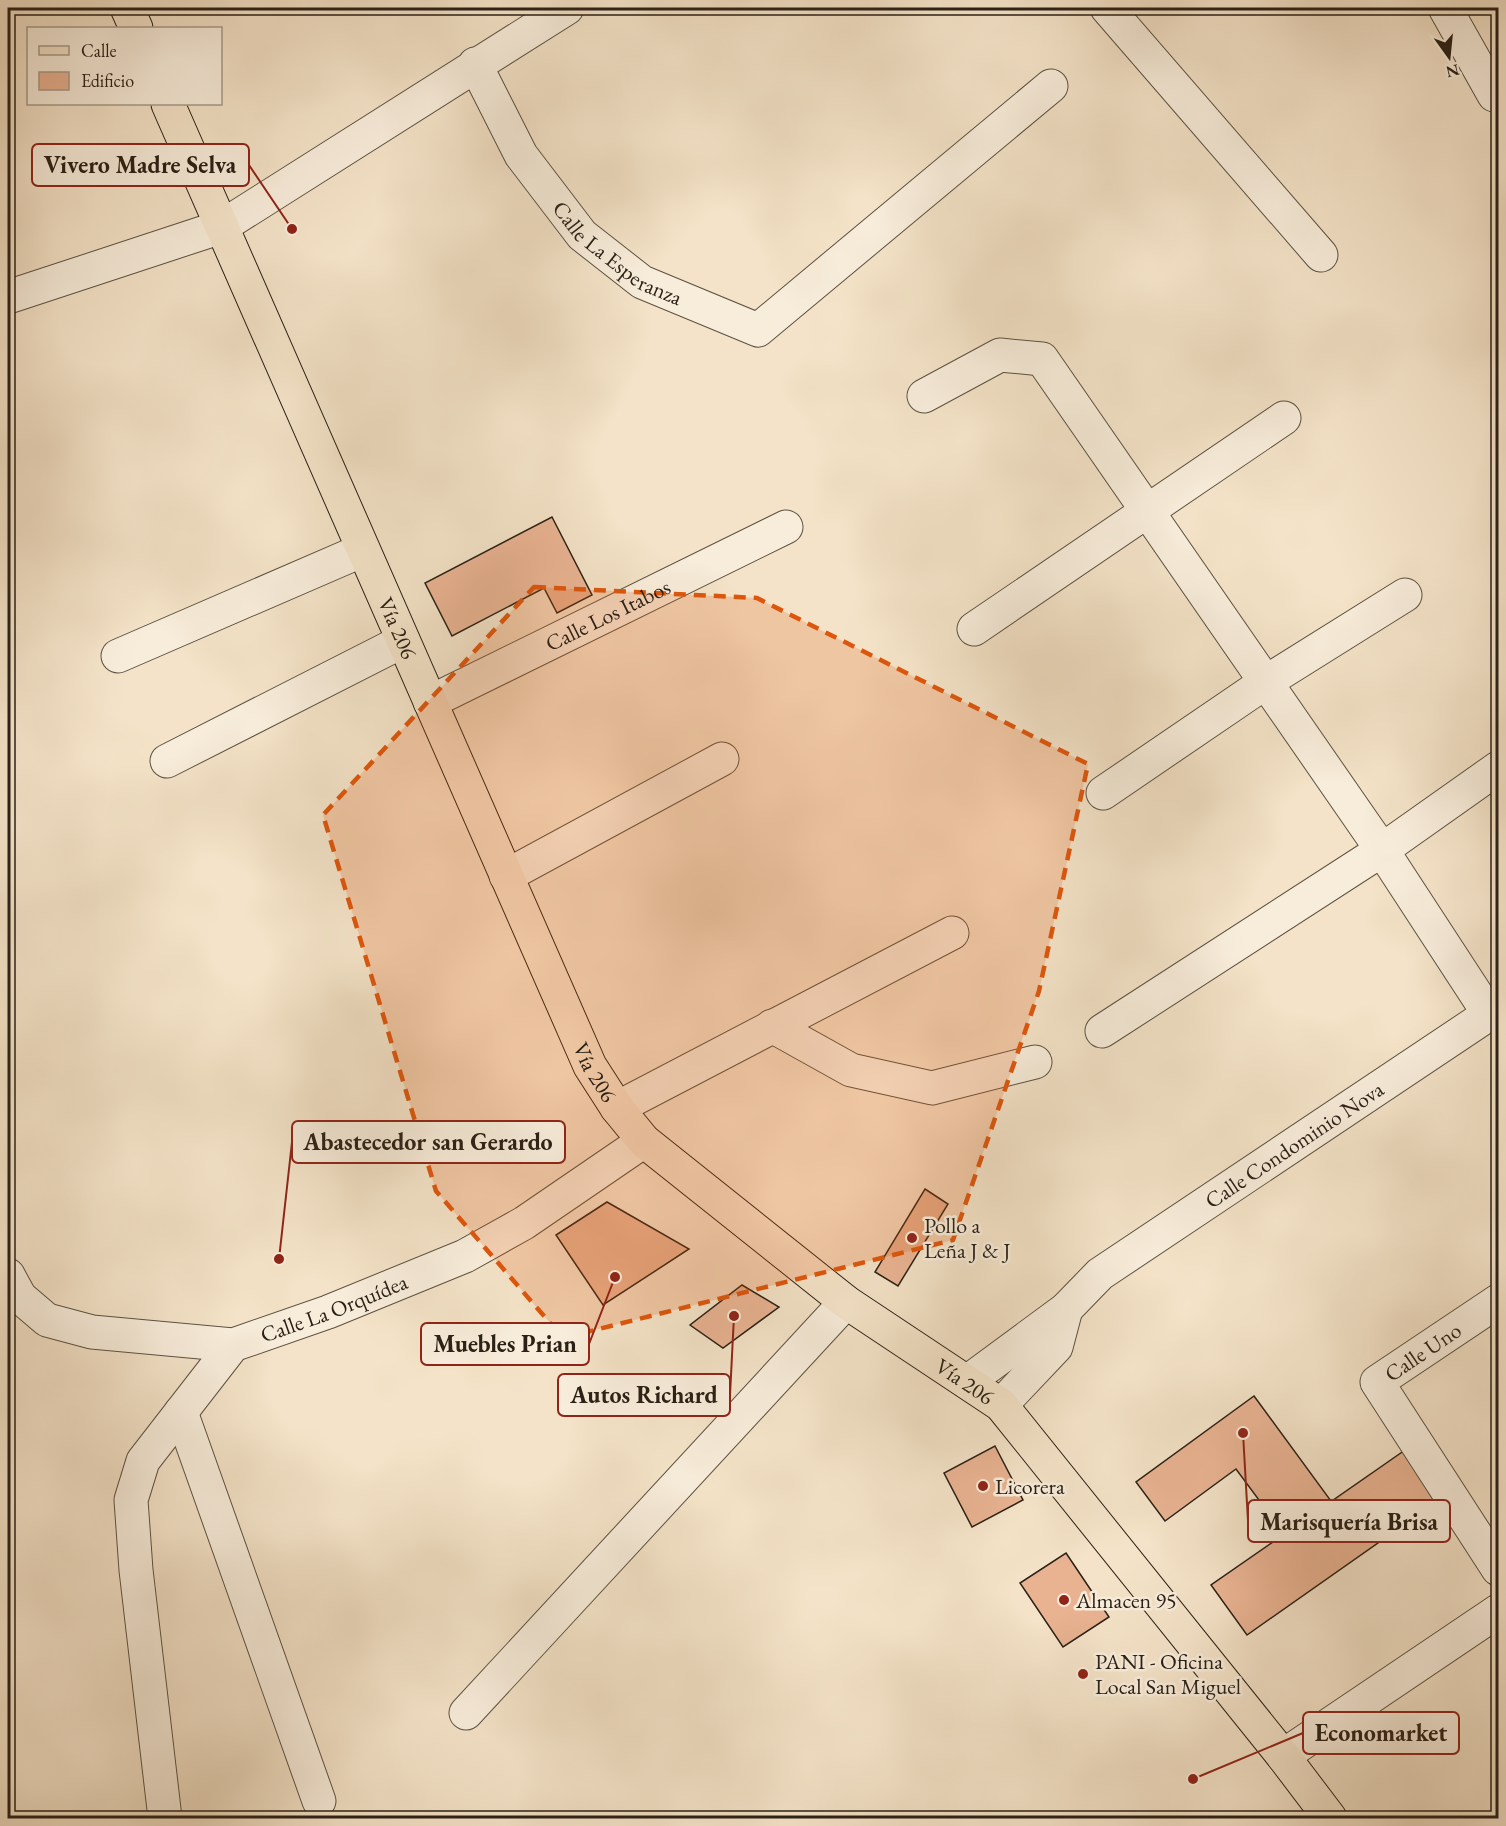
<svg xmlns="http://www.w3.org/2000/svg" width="1506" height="1826" font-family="'EB Garamond',serif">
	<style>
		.building { fill: #e9b392; stroke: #2a2016; stroke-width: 1.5 }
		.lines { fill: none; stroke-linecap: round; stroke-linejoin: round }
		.minor-casing { stroke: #5c5142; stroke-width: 35 }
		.major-casing { stroke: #2a2016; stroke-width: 35 }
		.minor { stroke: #f8eddb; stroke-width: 33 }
		.major { stroke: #f4e3c8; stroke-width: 33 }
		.marked { fill: #de560c; fill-opacity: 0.2; stroke: #de560c; stroke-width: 4.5; stroke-dasharray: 12 8; stroke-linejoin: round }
		.poi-dot { fill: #8f2418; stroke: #f8eddb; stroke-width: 2 }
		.labels { text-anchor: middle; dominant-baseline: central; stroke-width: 5; stroke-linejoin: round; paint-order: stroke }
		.street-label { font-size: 22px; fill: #2a2016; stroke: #f8eddb }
		.poi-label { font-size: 22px; fill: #2a2016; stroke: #f8eddb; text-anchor: start }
		.leader { fill: none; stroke: #8f2418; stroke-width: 2 }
		.callout-dot { fill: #8f2418; stroke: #f8eddb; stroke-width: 2 }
		.callout { fill: #f8eddb; stroke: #8f2418; stroke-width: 2 }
		.callout-label { font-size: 24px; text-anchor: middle; font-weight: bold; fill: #2a2016 }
	</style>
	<rect width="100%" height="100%" fill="#f4e3c8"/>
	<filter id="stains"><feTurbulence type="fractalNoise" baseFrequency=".00333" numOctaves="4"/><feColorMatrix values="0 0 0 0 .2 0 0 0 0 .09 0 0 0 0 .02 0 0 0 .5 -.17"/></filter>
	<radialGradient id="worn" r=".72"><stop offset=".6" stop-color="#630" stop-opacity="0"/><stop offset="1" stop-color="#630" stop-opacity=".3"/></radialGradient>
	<g class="building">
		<path d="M552,517L592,595L557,613L544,588L452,636L425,583Z"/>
		<path d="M925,1189L948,1204L898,1286L875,1272Z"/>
		<path d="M607,1202L689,1249L603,1305L556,1235Z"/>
		<path d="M742,1285L779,1307L723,1348L690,1325Z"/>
		<path d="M1254,1396L1331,1501L1285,1535L1236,1469L1165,1521L1136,1482Z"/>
		<path d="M995,1446L1023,1500L972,1527L944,1473Z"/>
		<path d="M1408,1448L1442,1498L1247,1635L1211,1585Z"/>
		<path d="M1066,1553L1109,1617L1063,1647L1020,1583Z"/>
	</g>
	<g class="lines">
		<g class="minor-casing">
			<g id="minor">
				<path d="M1107,8L1321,255"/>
				<path d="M1445,8L1494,95"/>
				<path id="s1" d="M475,64L521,155L582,235L642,282L758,330L1051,86"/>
				<path d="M8,297L221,227L567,8"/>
				<path d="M924,396L1000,355L1042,359L1382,850L1489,1014"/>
				<path d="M974,629L1284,418"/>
				<path d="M118,656L363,550"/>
				<path id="s2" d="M430,702L786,527"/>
				<path d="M167,761L403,641"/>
				<path d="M1103,793L1266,682L1405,595"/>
				<path d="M506,876L722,759"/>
				<path d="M772,1026L851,1070L932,1088L1035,1062"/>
				<path d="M1102,1031L1382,850L1498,768"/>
				<path d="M617,1108L952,933"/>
				<path id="s3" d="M8,1275L20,1297L47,1320L92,1332L233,1345L328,1312L465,1256L524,1223L644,1141"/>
				<path d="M1498,1301L1377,1382L1498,1569"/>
				<path id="s4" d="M967,1382L1066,1309L1100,1274L1498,1008"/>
				<path d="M1001,1405L1056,1347L1066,1309"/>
				<path d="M181,1412L319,1801"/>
				<path d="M466,1713L846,1302"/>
				<path d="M1283,1756L1498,1611"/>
				<path d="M165,1818L136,1570L131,1500L143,1461L233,1345"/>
			</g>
		</g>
		<g class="major-casing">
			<g id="major">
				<path d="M127,8L136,28"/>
				<path id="s5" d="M168,104L590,1066L617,1108L644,1141L846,1302L1001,1405L1283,1756L1330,1818"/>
			</g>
		</g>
		<use href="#minor" class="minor"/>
		<use href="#major" class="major"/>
	</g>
	<path class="marked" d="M534,587L757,598L1088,764L1039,991L953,1240L563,1338L436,1191L323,815Z"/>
	<g class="poi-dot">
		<circle cx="912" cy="1238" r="6"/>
		<circle cx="983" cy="1486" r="6"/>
		<circle cx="1064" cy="1600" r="6"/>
		<circle cx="1083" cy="1674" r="6"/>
	</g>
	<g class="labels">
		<g class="street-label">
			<text stroke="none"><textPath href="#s1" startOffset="242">Calle La Esperanza</textPath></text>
			<text stroke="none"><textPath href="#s2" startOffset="198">Calle Los Itabos</textPath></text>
			<text stroke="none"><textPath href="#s5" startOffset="572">Vía 206</textPath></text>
			<text stroke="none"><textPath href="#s5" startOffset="1058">Vía 206</textPath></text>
			<text stroke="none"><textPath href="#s4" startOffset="405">Calle Condominio Nova</textPath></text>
			<text stroke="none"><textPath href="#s3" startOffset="356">Calle La Orquídea</textPath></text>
			<text transform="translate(1423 1352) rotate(-34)">Calle Uno</text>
			<text stroke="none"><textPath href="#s5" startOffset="1544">Vía 206</textPath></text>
		</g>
		<g class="poi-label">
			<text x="924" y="1225">Pollo a<tspan x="924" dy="25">Leña J &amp; J</tspan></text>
			<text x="995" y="1486">Licorera</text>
			<text x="1076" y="1600">Almacen 95</text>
			<text x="1095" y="1661">PANI - Oficina<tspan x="1095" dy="25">Local San Miguel</tspan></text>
		</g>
	</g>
	<path class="leader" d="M292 229L249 165M279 1259L292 1142M615 1277L589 1344M734 1316L730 1395M1243 1433L1248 1521M1193 1779L1303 1733"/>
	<g class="callout-dot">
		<circle cx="292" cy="229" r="6"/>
		<circle cx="279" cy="1259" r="6"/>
		<circle cx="615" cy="1277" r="6"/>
		<circle cx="734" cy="1316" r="6"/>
		<circle cx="1243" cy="1433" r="6"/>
		<circle cx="1193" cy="1779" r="6"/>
	</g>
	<g class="callout">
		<rect x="32" y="144" width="217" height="42" rx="6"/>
		<rect x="292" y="1121" width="273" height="42" rx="6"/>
		<rect x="421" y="1323" width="168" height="42" rx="6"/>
		<rect x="558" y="1374" width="172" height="42" rx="6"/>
		<rect x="1248" y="1500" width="202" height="42" rx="6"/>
		<rect x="1303" y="1712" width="156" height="42" rx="6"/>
	</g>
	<g class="callout-label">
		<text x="140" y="173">Vivero Madre Selva</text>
		<text x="428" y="1150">Abastecedor san Gerardo</text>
		<text x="505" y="1352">Muebles Prian</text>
		<text x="644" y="1403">Autos Richard</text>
		<text x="1349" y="1530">Marisquería Brisa</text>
		<text x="1381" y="1741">Economarket</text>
	</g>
	<rect width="1506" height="1826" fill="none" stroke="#f4e3c8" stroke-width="30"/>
	<rect x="9" y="9" width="1488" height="1808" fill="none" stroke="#2a2016" stroke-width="3"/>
	<rect x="15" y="15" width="1476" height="1796" fill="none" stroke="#2a2016" stroke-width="1.5"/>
	<rect x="27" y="27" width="195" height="78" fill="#f8eddb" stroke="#a69b8c" stroke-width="1.5"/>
	<rect x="39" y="46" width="30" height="9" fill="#f4e3c8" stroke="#a69b8c" stroke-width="1.5"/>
	<text x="81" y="57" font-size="18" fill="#2a2016">Calle</text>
	<rect x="39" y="72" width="30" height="18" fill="#e9b392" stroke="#a69b8c" stroke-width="1.5"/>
	<text x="81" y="87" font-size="18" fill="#2a2016">Edificio</text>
	<g transform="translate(1449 57) rotate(165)" stroke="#f8eddb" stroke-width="4.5" paint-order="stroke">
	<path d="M0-4.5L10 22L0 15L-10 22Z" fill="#2a2016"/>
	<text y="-9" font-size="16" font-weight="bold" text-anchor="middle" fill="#2a2016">N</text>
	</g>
	<rect width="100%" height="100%" filter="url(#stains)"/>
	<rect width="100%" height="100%" fill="url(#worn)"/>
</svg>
